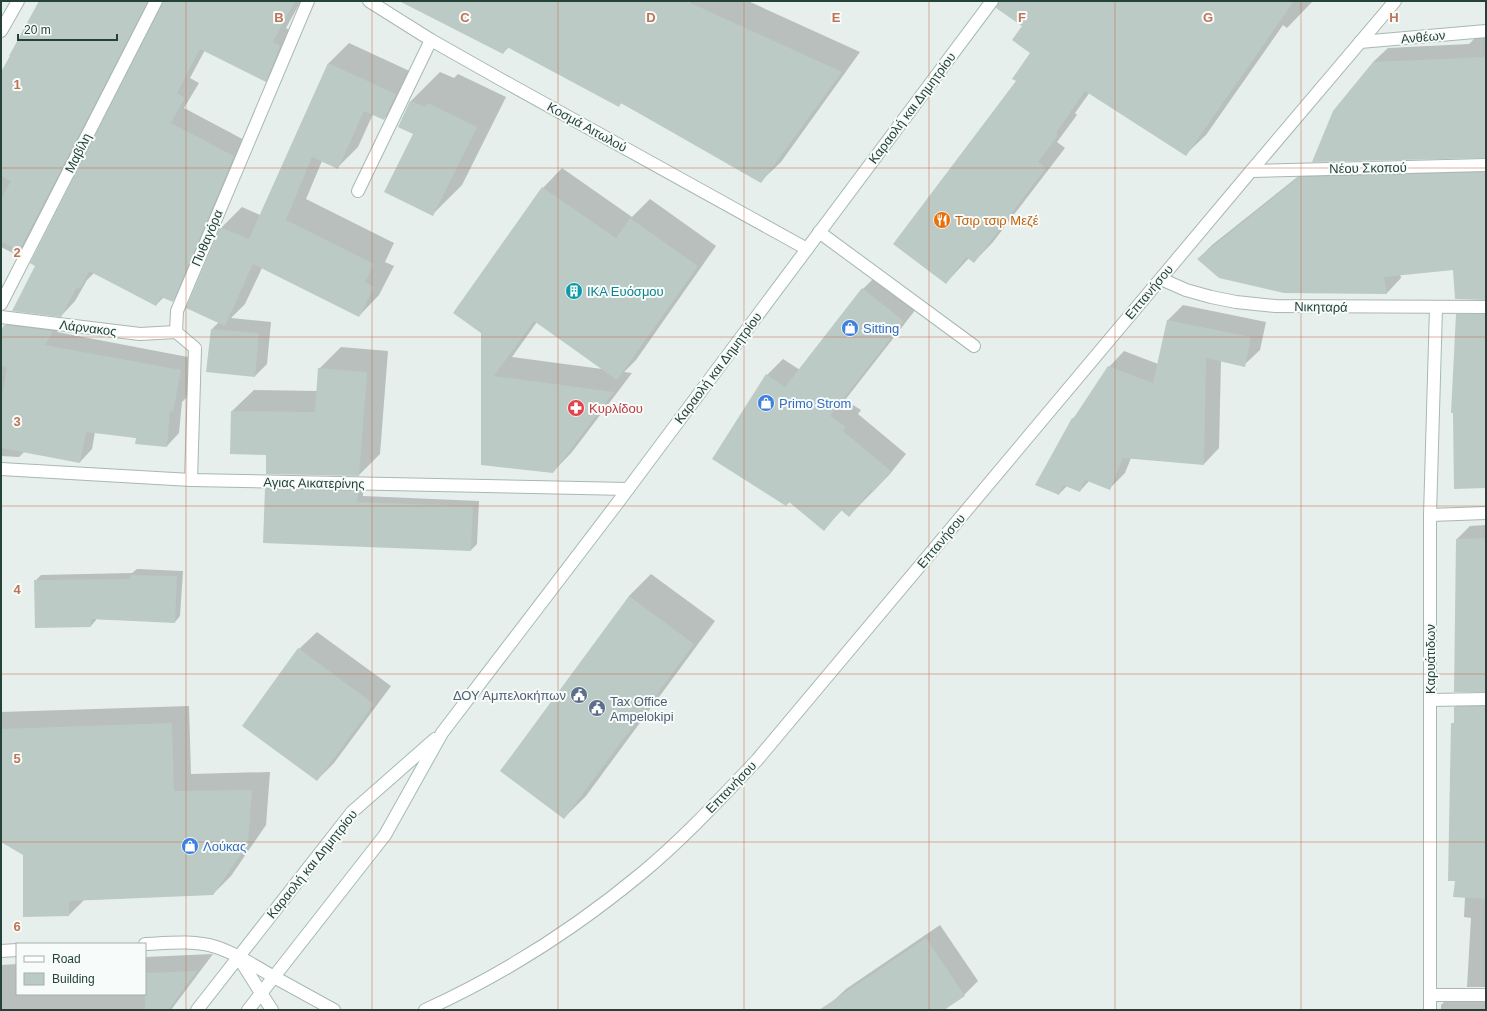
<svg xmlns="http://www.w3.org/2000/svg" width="1487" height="1011" font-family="Arial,sans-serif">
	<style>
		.shadow { fill: #0003; fill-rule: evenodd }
		.building { fill: #bbcac4 }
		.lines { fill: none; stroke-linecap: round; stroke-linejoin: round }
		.service-casing { stroke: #a8b8b2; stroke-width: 14 }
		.pedestrian-casing { stroke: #a8b8b2; stroke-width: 14 }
		.minor-casing { stroke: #a8b8b2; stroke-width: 14 }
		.tertiary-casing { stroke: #a8b8b2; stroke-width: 14 }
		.secondary-casing { stroke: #a4bbb3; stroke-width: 14 }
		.service { stroke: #fff; stroke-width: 12 }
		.pedestrian { stroke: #fff; stroke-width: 12 }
		.minor { stroke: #fff; stroke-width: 12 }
		.tertiary { stroke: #fff; stroke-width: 12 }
		.secondary { stroke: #fff; stroke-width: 12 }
		.grid { fill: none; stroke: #c07456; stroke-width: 1; stroke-opacity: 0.55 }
		.labels { text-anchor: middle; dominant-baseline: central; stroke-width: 4; stroke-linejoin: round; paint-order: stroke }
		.street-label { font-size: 13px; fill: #24423a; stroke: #f7fbf9 }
		.food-label { font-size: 13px; fill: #c56008; stroke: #f7fbf9; text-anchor: start }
		.culture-label { font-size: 13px; fill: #0d838f; stroke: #f7fbf9; text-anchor: start }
		.shop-label { font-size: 13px; fill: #366cbe; stroke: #f7fbf9; text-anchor: start }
		.health-label { font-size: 13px; fill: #be3a42; stroke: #f7fbf9; text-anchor: start }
		.service-label { font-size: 13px; fill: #4e5e75; stroke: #f7fbf9; text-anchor: end }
		.grid-label { font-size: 13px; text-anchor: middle; font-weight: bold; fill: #c07456; stroke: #f7fbf9; stroke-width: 4; stroke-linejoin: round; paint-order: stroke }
	</style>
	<rect width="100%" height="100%" fill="#e6efeb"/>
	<g class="shadow">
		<path d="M40,1H154L31,241L17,255L1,247V73Z"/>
		<path d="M164,1H301L286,28L293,32L280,66L266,81L205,50L190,78L199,83L184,108L248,142L187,287L172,301L164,297L156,305L94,273L87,280L75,301L61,316L36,265Z"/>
		<path d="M437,1H656L689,3L691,1H748L860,52L781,162L761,181L621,103L619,106L509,47L503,53Z"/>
		<path d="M1005,1H1313L1287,28L1283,25L1206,135L1186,154L1090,92L1075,113L1077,115L1057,142L1065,148L993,242L974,262L969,258L946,283L1017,81L1032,52L1023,25Z"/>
		<path d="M1478,35H1486V157L1373,62L1388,48L1469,44Z"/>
		<path d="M349,43L416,74L404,98L384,119L373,114L358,147L337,168L322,161L306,199L394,243L385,262L394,266L379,295L359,316L262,268L245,304L231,318L271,322L267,364L255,376L212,329L219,322L221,228L242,207L260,215L328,64Z"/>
		<path d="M440,72L454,78L458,74L506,97L462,185L432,215L414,133L399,126L411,101Z"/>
		<path d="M1486,159V299L1453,269L1400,274L1401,278L1387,293L1284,292L1198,259L1212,245L1315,163Z"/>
		<path d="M562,168L632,217L650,199L716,246L636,360L624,372L632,373L572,452L553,472L482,464V333L454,313L543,188ZM537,322L602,369L512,357Z"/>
		<path d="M879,273L920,304L845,400L861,410L858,414L906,454L889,475L849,516L842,510L824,529L790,502L786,505L767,375L783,359L800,370L863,289Z"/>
		<path d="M1183,305L1266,322L1260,350L1244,365L1221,360L1219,448L1204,464L1131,458L1125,473L1110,488L1090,480L1080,491L1067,486L1059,494L1072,419L1077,415L1109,367L1124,351L1158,364L1168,320Z"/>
		<path d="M18,313L65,319L57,332L193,358L186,398L182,402L179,433L167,446L137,438L95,432L92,449L80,462L25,451L19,457L1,456V330H3L5,326Z"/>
		<path d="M341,347L388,351L380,454L359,475L268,454L232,411L254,390L318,391L319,369Z"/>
		<path d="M272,484L363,486V496L479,501L477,544L471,550L266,489Z"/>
		<path d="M1486,525V691L1457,539L1470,526Z"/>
		<path d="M137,569L183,571L180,616L175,622L96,619V620L91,626L35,581L41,575L132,573Z"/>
		<path d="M651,574L715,621L586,796L564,818L629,596Z"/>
		<path d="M317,632L391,686L334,763L317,780L243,726L299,649Z"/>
		<path d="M1468,694H1486V987H1467L1471,918L1464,917L1465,897L1452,724L1455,722V707Z"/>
		<path d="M189,706L191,774L270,772L266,825L231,876L213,894L84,900L69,915L24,854L1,840V712Z"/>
		<path d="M940,925L978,981L964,995L942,1010H837L832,1002L846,989Z"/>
		<path d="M213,954L171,1010H1V965L17,964V994H145V957Z"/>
		<path d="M1486,990V1010H1441V1005L1454,992Z"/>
	</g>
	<g class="building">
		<path d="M39,1H148L19,251L1,241V199L11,181L1,176V72L10,56H9Z"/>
		<path d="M163,1H295L273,42L280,46L266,82L200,49L177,93L185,98L171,123L234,156L173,302L161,297L156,306L89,271L80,289L77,287L61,317L12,311L35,266L30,263Z"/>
		<path d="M399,1H686L842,72L761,183L621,103L619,107L507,47L503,54Z"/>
		<path d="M999,1H1294L1186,156L1085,91L1056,133L1058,135L1038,162L1046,168L974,263L966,257L946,284L893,244L1016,81L1012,79L1030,53L1012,40L1022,26L996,8Z"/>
		<path d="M1486,57V158L1312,162L1333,111L1373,62Z"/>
		<path d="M328,63L396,94L384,120L364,111L338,169L312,157L286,220L374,264L365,282L374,287L359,317L253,264L225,326L186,308L220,227L249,239Z"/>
		<path d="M410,101L425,107L428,103L477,127L433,216L384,192L413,134L398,127Z"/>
		<path d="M1486,172V300L1455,299L1453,270L1384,277L1387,294L1284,293L1219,278L1197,259L1299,177Z"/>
		<path d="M542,187L616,238L630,218L698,266L617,380L534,321L494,376L614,392L553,473L481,465V333L453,313Z"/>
		<path d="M862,288L904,321L830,416L846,427L843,431L891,471L873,492L871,490L849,517L841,510L824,531L789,502L786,506L712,459L766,374L785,387Z"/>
		<path d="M1456,314H1486V488L1454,489L1453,413H1451Z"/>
		<path d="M1167,320L1251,337L1245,367L1206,358L1204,465L1123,458L1110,490L1085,480L1080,492L1063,485L1059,495L1035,485L1072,418L1073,419L1108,366L1153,383Z"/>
		<path d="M4,325L53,331L45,345L181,370L173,412L170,411L167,447L135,444L136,438L86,432L80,463L1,448V402L7,367L1,366V331Z"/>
		<path d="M211,329L259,333L255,377L206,372Z"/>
		<path d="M318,368L367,372L359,476L266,474V455L230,454L231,411L315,412Z"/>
		<path d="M265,489L358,491L357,502L473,506L471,551L263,543Z"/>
		<path d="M1486,538V692H1454L1456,539Z"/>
		<path d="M130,575L177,576L175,623L91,619V627L35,628L34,580L130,579Z"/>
		<path d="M629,596L694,644L564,819L500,771Z"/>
		<path d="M298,648L374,704L317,781L242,726Z"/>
		<path d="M1486,706V899L1453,897L1455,881H1448L1451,723H1454V707Z"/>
		<path d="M172,723L174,791L252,790L248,844L213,895L69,901V916L23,917V855L1,842V729Z"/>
		<path d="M926,938L965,996L944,1010H819Z"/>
		<path d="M197,971L168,1010H145V973Z"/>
	</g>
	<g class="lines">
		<g class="service-casing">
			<path id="service" d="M819,232L974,346"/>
		</g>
		<g class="pedestrian-casing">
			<path id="pedestrian" d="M1430,995H1486"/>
		</g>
		<g class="minor-casing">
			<g id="minor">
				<path d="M1,31L18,1"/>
				<path d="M1360,42L1486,31"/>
				<path d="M1251,171L1486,165"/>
				<path d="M358,191L431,40"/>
				<path d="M1161,279L1186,290L1211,297L1236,302L1275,306L1486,307"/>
				<path d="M1,304L156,1"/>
				<path d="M1,317L140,334L176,332"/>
				<path d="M1,469L191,480L628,489"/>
				<path d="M191,480L195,348L176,332L177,311L308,1"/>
				<path d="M1430,515L1486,513"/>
				<path d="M1430,700L1486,699"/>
				<path d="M274,977L334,1010"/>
				<path d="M261,993L272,1010"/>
				<path d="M425,1010C502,975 577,927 642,873C683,839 720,799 757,760L1251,171L1395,1"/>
				<path d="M1430,1010V515L1436,308"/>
			</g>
		</g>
		<g class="tertiary-casing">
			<g id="tertiary">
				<path d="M369,1L431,40L500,79L807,249"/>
				<path d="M145,944C168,943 194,940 216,947C236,953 256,967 274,977"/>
				<path d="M1,951L17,950"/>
				<path d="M239,958L261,993"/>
			</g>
		</g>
		<g class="secondary-casing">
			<g id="secondary">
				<path d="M197,1010L352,812L435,739"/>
				<path d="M248,1010L385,835L442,733L616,505L992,1"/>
			</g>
		</g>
		<use href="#service" class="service"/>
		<use href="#pedestrian" class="pedestrian"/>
		<use href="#minor" class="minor"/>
		<use href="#tertiary" class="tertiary"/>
		<use href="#secondary" class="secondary"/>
	</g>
	<path class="grid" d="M186,1V1010M372,1V1010M558,1V1010M744,1V1010M929,1V1010M1115,1V1010M1301,1V1010M1,168H1486M1,337H1486M1,506H1486M1,674H1486M1,842H1486"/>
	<defs>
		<g id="restaurant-disc" transform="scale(0.9)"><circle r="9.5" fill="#e8710a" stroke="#f7fbf9"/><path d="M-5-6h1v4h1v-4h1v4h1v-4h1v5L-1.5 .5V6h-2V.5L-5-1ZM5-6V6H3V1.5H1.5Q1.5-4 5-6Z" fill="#fff"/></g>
		<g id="building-disc" transform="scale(0.9)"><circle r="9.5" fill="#0f9aa8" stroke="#f7fbf9"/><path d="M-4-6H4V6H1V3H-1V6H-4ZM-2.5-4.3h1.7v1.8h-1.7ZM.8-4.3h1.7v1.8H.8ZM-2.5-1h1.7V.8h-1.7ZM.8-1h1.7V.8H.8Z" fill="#fff"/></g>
		<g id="shop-disc" transform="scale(0.9)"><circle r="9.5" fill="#3f7fe0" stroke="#f7fbf9"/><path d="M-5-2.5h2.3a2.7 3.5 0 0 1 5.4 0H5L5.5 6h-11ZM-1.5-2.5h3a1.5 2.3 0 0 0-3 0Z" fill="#fff"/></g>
		<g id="pharmacy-disc" transform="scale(0.9)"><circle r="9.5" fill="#e0444e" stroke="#f7fbf9"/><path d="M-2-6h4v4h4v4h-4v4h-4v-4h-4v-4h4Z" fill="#fff"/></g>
		<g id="civic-disc" transform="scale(0.9)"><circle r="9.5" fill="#5c6f8a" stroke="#f7fbf9"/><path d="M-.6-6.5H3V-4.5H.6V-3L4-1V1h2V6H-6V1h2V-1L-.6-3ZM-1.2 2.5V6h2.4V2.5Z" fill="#fff"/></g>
	</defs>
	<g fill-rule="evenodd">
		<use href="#restaurant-disc" x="942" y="220"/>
		<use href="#building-disc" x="574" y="291"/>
		<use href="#shop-disc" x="850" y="328"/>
		<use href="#shop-disc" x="766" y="403"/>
		<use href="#pharmacy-disc" x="576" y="408"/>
		<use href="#civic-disc" x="579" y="695"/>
		<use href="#civic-disc" x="597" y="708"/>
		<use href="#shop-disc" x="190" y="846"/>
	</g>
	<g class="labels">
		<g class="street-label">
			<text transform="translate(1423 37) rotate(-5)">Ανθέων</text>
			<text transform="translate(912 108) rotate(-53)">Καραολή και Δημητρίου</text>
			<text transform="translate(587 127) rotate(29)">Κοσμά Αιτωλού</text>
			<text transform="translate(78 153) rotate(-63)">Μαβίλη</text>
			<text transform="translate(1368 168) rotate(-1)">Νέου Σκοπού</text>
			<text transform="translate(207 238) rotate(-67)">Πυθαγόρα</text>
			<text transform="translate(1149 292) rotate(-50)">Επτανήσου</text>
			<text transform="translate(1321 307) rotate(1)">Νικηταρά</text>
			<text transform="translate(88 328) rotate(7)">Λάρνακος</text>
			<text transform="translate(718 368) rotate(-53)">Καραολή και Δημητρίου</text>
			<text transform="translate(314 483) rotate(1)">Αγιας Αικατερίνης</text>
			<text transform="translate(941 541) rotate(-50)">Επτανήσου</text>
			<text transform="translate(1430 659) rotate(-90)">Καρυάτιδων</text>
			<text transform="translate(731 787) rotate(-46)">Επτανήσου</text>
			<text transform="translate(312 864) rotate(-51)">Καραολή και Δημητρίου</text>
		</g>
		<g class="food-label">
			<text x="955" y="220">Τσιρ τσιρ Μεζέ</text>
		</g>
		<g class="culture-label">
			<text x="587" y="291">ΙΚΑ Ευόσμου</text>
		</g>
		<g class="shop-label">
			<text x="863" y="328">Sitting</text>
			<text x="779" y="403">Primo Strom</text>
			<text x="203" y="846">Λούκας</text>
		</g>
		<g class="health-label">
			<text x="589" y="408">Κυρλίδου</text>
		</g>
		<g class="service-label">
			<text x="566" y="695">ΔΟΥ Αμπελοκήπων</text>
			<text x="610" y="701" text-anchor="start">Tax Office<tspan x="610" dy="15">Ampelokipi</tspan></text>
		</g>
	</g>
	<g class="grid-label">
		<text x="279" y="22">B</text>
		<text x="465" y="22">C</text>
		<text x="651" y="22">D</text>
		<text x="836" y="22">E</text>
		<text x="1022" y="22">F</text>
		<text x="1208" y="22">G</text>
		<text x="1394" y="22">H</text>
		<text x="17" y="89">1</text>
		<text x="17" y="257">2</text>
		<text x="17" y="426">3</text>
		<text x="17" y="594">4</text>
		<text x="17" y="763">5</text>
		<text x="17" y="931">6</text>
	</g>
	<rect width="1487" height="1011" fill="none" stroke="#24423a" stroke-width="4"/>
	<rect x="16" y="943" width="130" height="52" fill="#f7fbf9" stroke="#a3b1ad"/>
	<rect x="24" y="956" width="20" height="6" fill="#ffffff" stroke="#a3b1ad"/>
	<text x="52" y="963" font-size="12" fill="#24423a">Road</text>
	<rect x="24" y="973" width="20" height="12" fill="#bbcac4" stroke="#a3b1ad"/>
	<text x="52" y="983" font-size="12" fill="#24423a">Building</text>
	<path d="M18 34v6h99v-6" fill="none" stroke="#24423a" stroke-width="2"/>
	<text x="24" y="34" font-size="12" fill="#24423a" stroke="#f7fbf9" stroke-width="3" paint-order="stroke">20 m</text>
</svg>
